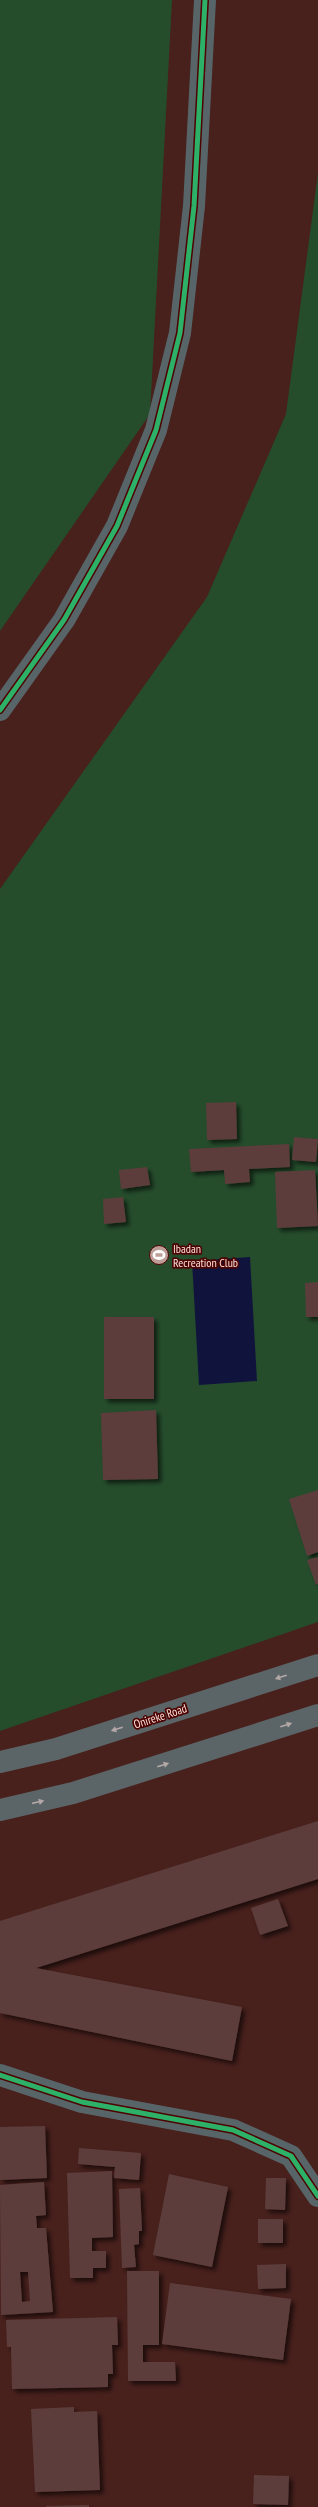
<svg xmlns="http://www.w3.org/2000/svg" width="318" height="2507" font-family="'PT Sans Narrow',sans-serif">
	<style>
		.green { fill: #254d2c }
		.water { fill: #10143d }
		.building { fill: #5c3e3b; fill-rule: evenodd; filter: url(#shadow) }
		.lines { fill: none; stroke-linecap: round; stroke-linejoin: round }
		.street { stroke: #586568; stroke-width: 22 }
		.secondary { stroke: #5b6467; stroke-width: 22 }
		.cycleway-casing { stroke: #4d0301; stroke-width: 8 }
		.cycleway { stroke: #2db169; stroke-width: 5 }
		.oneway { fill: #b4a8a7 }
		.labels { text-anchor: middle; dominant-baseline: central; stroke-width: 3.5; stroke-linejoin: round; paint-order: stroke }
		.poi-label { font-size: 12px; fill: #fce0db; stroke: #4d0301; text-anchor: start }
		.street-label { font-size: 12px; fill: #fce0db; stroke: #4d0301 }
	</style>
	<defs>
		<filter id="shadow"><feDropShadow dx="3.5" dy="3.5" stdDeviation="2" flood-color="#0009"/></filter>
	</defs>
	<rect width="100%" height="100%" fill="#48201c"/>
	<g class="green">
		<path d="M0,0H172L150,414L0,631Z"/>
		<path d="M318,173V1622L0,1731V889L207,597L286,414Z"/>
	</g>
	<path class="water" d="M250,1257L257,1381L199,1385L192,1261Z"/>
	<g class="building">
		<path d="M236,1102L237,1139L207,1140L206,1103Z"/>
		<path d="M294,1137L318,1139L316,1162L292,1160Z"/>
		<path d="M289,1144L290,1167L249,1169L250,1182L225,1184L224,1170L191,1172L189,1149Z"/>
		<path d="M147,1167L150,1185L121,1189L119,1170Z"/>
		<path d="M315,1170L318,1226L277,1228L275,1172Z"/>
		<path d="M123,1197L126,1222L104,1224L103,1199Z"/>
		<path d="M318,1282V1317H306L305,1283Z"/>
		<rect x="104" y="1317" width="50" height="82"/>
		<path d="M156,1410L158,1479L103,1480L101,1413Z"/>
		<path d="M318,1490V1552L307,1556L289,1499Z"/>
		<path d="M318,1557V1584L316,1585L307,1560Z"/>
		<path d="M318,1821V1879L36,1968L242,2007L232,2061L0,2013V1921Z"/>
		<path d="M278,1899L288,1926L260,1935L251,1908Z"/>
		<path d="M45,2126L47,2178L0,2180V2127Z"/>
		<path d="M79,2148L141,2153L139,2180L114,2178L115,2167L78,2164Z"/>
		<path d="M112,2171L113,2237L92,2238V2251H106V2268H93V2278H70L67,2173Z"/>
		<path d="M169,2174L228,2187L212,2267L153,2255Z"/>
		<path d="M266,2178H286L285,2210L265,2209Z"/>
		<path d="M44,2182L46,2215L36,2216L37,2228H46L53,2312L1,2315L0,2185ZM20,2272H28L30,2301L22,2302Z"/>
		<path d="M140,2188L142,2231H139V2244L134,2245L136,2267L122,2268L119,2189Z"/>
		<rect x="258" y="2219" width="25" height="24"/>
		<path d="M286,2264V2288L258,2289L257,2265Z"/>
		<path d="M127,2271H159V2345H143V2362H175L176,2381H128Z"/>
		<path d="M170,2283L291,2299L283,2360L162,2344Z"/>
		<path d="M117,2317L118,2345H112L113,2374H108V2387L12,2389L11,2347H7L6,2320Z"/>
		<path d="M74,2407V2412L97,2411L100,2490L35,2492L31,2409Z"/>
		<path d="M254,2475L289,2476L288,2505L253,2504Z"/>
		<path d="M89,2505V2507H46V2506Z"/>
	</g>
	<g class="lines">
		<g class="street">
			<path d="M0,710L64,620L117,526L156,430L180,333L194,206L205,0"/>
			<path d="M0,2075L82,2102L233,2130L291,2156L318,2196"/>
		</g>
		<g class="secondary">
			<path d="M0,1762L56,1749L318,1665"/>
			<path d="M0,1810L73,1793L318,1715"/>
		</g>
		<g class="cycleway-casing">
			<g id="cycleway">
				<path d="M0,710L64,620L117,526L156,430L180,333L194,206L205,0"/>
				<path d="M0,2075L82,2102L233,2130L291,2156L318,2196"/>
			</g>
		</g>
		<use href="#cycleway" class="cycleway"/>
	</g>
	<defs><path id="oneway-solid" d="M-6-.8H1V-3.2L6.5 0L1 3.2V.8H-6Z"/></defs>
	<g class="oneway">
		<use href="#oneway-solid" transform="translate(281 1677) rotate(162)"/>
		<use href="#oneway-solid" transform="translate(286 1725) rotate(-18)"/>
		<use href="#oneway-solid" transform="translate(117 1729) rotate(162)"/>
		<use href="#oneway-solid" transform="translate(163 1765) rotate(-18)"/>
		<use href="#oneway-solid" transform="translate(38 1802) rotate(-13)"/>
	</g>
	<defs>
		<g id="stadium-disc" transform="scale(1)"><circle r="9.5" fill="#bd9d98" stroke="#4d0301"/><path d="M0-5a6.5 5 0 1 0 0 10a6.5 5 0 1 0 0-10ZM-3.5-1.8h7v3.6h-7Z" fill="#fff"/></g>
	</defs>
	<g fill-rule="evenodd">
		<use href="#stadium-disc" x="159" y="1255"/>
	</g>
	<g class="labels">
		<g class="poi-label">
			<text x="173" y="1248">Ibadan<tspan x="173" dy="14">Recreation Club</tspan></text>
		</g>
		<g class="street-label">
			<text transform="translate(160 1716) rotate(-18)">Onireke Road</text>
		</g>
	</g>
</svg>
